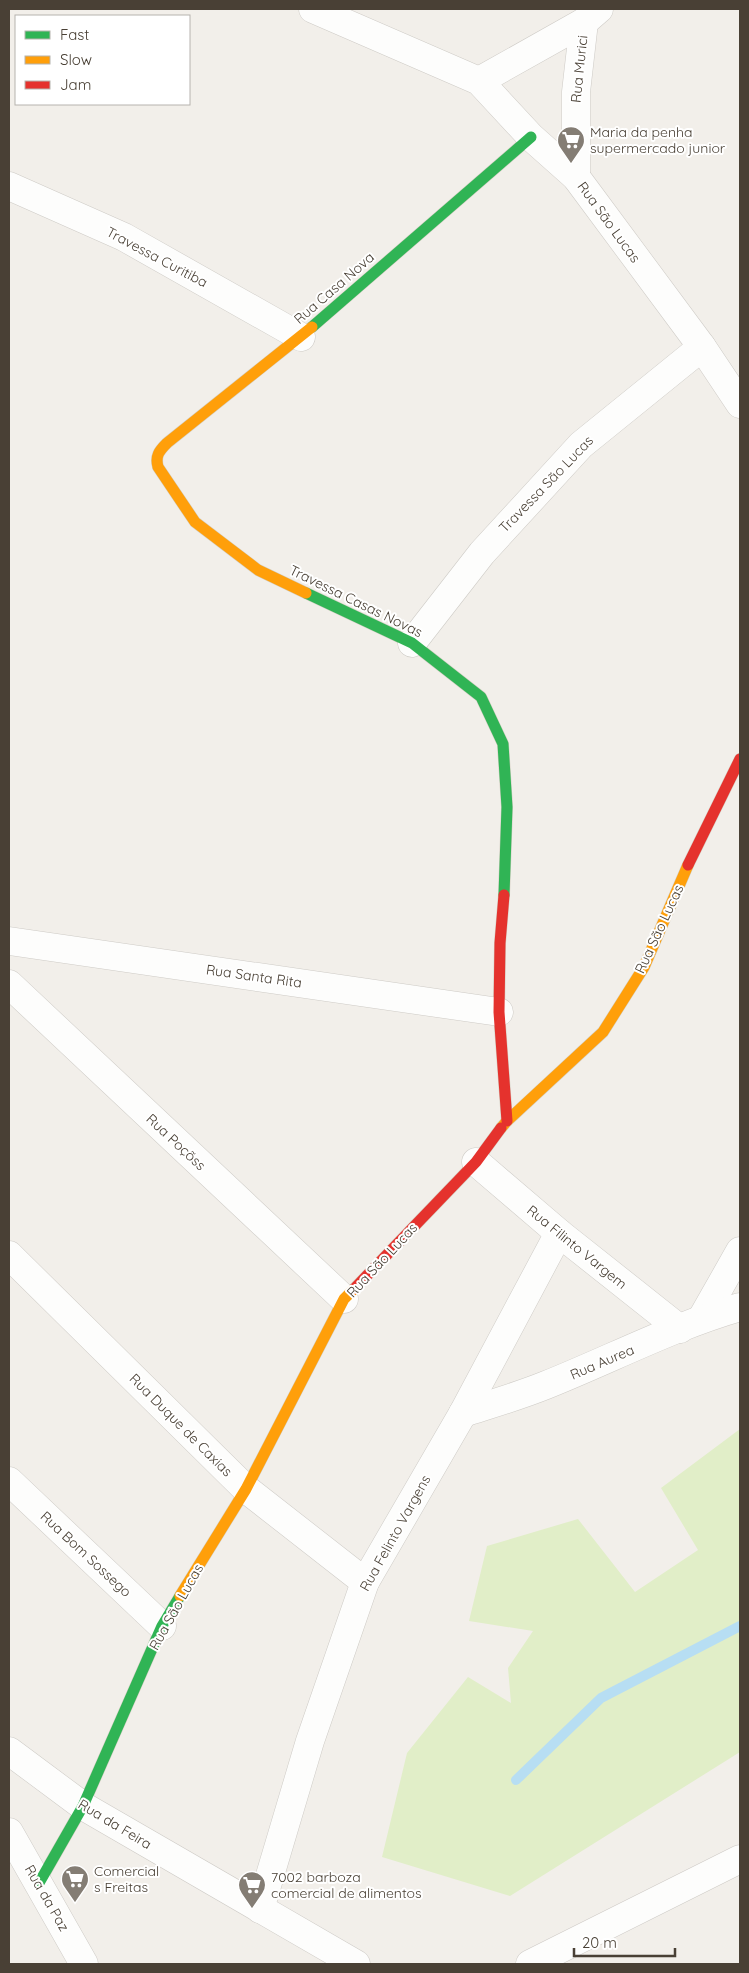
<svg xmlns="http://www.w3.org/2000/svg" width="749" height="1973" font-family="Quicksand,sans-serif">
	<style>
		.green { fill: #e1eec8 }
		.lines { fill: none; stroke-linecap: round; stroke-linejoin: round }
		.stream { stroke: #b7def3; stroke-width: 10 }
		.street-casing { stroke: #cecbc6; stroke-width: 29 }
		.fast-casing { stroke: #d3cec2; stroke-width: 12 }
		.slow-casing { stroke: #d3cec2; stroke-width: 12 }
		.jam-casing { stroke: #d3cec2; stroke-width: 12 }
		.street { stroke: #fdfdfc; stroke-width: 28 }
		.fast { stroke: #30b455; stroke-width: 11 }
		.slow { stroke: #ff9f0a; stroke-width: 11 }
		.jam { stroke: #e5322d; stroke-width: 11 }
		.labels { text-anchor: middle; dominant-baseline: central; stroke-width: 4; stroke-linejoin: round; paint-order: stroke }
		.street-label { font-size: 14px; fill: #494035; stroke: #fff }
		.poi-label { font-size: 14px; fill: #494035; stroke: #fff; text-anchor: start }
	</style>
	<rect width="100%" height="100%" fill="#f2efea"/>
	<path class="green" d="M740,1429V1752L510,1896L382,1857L407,1753L468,1677L511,1703L508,1668L533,1631L469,1621L487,1546L578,1519L635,1592L698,1550L661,1488Z"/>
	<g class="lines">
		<path class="stream" d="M516,1780L601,1698L740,1626"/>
		<g class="street-casing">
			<g id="street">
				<path d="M313,9L479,81L531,137L576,177L702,347L740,404"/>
				<path d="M479,81L584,22L599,9"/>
				<path d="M576,177V92L584,22"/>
				<path d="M9,186L124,237L301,337"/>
				<path d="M412,643L482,553L581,445L702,347"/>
				<path d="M9,941L499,1012"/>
				<path d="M9,984L344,1299"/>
				<path d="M476,1162L559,1233L680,1329"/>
				<path d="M9,1255L246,1489L365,1582"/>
				<path d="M702,1318L740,1251"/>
				<path d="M463,1413C491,1404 519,1396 546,1385C611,1359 674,1326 740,1307"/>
				<path d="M9,1481L162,1626"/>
				<path d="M9,1751L83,1806L356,1964"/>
				<path d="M9,1832L84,1964"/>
				<path d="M260,1909L310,1741L365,1582L463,1413L559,1233"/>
				<path d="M530,1964L740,1859"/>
			</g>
		</g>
		<g class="fast-casing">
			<g id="fast">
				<path d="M312,327L531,137"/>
				<path d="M306,593L412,643L481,697L503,744L507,807L504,895"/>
				<path d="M39,1883L83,1806L162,1626L180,1596"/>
			</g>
		</g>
		<g class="slow-casing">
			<g id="slow">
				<path d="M306,593L258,570L195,522L158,467C155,456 159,451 167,443L312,327"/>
				<path d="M501,1128L507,1121L603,1032L644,967L688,865"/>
				<path d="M180,1596L246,1489L344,1299L354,1289"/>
			</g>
		</g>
		<g class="jam-casing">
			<g id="jam">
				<path d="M688,865L740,759"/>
				<path d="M504,895L500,943L499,1012L507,1121"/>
				<path d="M354,1289L476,1162L501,1128"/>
			</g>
		</g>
		<use href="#street" class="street"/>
		<use href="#fast" class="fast"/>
		<use href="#slow" class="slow"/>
		<use href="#jam" class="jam"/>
	</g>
	<defs>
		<g id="supermarket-pin" transform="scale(1.4375)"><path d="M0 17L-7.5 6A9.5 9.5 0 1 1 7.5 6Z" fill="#847d74" stroke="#fff"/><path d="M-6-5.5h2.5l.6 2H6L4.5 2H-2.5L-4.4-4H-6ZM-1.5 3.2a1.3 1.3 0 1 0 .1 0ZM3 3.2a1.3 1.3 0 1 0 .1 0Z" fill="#fff"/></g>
	</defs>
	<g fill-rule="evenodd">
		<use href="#supermarket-pin" x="571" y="140"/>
		<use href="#supermarket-pin" x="75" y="1879"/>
		<use href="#supermarket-pin" x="252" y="1885"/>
	</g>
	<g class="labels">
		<g class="street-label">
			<text transform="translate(579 69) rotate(-84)">Rua Murici</text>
			<text transform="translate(609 222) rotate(54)">Rua São Lucas</text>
			<text transform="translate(157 257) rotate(28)">Travessa Curitiba</text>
			<text transform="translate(334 288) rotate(-41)">Rua Casa Nova</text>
			<text transform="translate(546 484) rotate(-46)">Travessa São Lucas</text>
			<text transform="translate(356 601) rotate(26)">Travessa Casas Novas</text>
			<text transform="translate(659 929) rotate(-65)">Rua São Lucas</text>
			<text transform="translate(254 976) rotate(8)">Rua Santa Rita</text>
			<text transform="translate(176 1142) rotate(43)">Rua Poçõss</text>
			<text transform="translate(577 1247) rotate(39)">Rua Filinto Vargem</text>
			<text transform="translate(382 1260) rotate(-47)">Rua São Lucas</text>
			<text transform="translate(602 1362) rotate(-23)">Rua Aurea</text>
			<text transform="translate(181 1425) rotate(45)">Rua Duque de Caxias</text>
			<text transform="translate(395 1533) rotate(-61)">Rua Felinto Vargens</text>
			<text transform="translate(86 1554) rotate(43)">Rua Bom Sossego</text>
			<text transform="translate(176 1607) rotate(-61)">Rua São Lucas</text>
			<text transform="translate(115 1824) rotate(31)">Rua da Feira</text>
			<text transform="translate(47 1898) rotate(60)">Rua da Paz</text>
		</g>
		<g class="poi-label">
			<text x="590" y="132">Maria da penha<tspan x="590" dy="16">supermercado junior</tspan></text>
			<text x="94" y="1871">Comercial<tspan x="94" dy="16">s Freitas</tspan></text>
			<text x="271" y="1877">7002 barboza<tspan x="271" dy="16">comercial de alimentos</tspan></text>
		</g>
	</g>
	<rect width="749" height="1973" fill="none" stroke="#494035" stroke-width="20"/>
	<rect x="15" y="15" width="175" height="90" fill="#ffffff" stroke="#b6b3ae"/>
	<rect x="25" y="31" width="25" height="8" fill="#30b455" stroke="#b6b3ae"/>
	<text x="60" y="40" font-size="15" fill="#494035">Fast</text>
	<rect x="25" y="56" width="25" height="8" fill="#ff9f0a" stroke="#b6b3ae"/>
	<text x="60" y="65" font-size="15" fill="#494035">Slow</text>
	<rect x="25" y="81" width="25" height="8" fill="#e5322d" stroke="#b6b3ae"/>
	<text x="60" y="90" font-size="15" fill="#494035">Jam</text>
	<path d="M574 1948v8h101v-8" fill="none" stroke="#494035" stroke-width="2.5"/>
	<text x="582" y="1948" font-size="15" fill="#494035" stroke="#ffffff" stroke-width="4" paint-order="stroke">20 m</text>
</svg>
